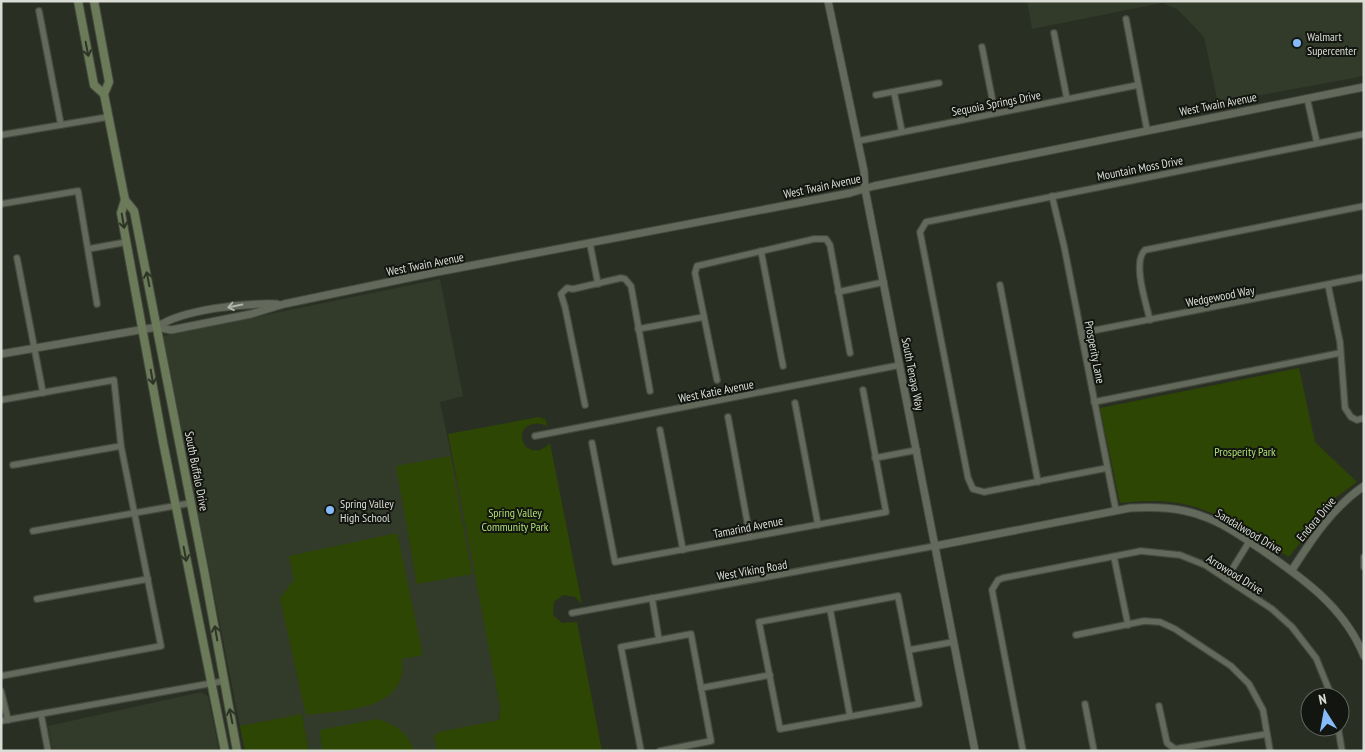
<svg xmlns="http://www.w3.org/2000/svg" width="1365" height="752" font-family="'PT Sans Narrow',sans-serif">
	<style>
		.built { fill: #323a29 }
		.green { fill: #2e4603 }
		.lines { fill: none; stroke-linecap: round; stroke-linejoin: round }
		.minor-casing { stroke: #464a40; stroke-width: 8 }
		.tertiary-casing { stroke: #464a40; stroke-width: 9 }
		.secondary-casing { stroke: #464a40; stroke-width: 10 }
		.minor { stroke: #636a5c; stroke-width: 5.5 }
		.tertiary { stroke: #636a5c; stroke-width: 7 }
		.secondary { stroke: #6b7a58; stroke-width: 8 }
		.oneway { stroke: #2d3426 }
		.oneway2 { stroke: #b0b5ab }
		.poi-dot { fill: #86bbfb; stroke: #131610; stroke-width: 2 }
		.labels { text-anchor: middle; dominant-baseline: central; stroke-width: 4; stroke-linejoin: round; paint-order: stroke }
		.poi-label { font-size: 12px; fill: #d9ddd5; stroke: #131610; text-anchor: start }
		.street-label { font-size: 12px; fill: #d9ddd5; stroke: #131610 }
		.park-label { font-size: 12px; fill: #afde70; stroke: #131610 }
	</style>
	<rect width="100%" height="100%" fill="#292f22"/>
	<g class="built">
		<path d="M1027,1H1364V76L1218,103L1204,37L1177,9L1162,3L1032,29Z"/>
		<path d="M440,279L463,396L440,402L479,586L502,711L499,712L501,751H309L302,715L240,726L163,336Z"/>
		<path d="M201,692L208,696L219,751H53L48,726Z"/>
	</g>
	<g class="green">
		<path d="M1299,368L1315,442L1357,482L1335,498L1289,557C1255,537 1218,509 1178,503C1159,500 1139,501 1120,503L1100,408Z"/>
		<path d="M539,417L546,420L547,426C531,418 514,430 526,447C536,453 542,451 550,443L582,604L575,597L563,595L554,602L553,615L562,623L577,622L602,751H437L434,735L439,732L500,720L499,712L501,711L448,434Z"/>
		<path d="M450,456L472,574L417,584L396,466Z"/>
		<path d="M397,533L423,655L402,659C409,712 341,710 306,715L280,598L294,580L289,556Z"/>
		<path d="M302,714L309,751H245L240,726Z"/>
		<path d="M377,719C394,723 409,733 414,751H322L320,730Z"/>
	</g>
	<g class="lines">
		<g class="minor-casing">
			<g id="minor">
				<path d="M39,11L61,125"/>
				<path d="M1126,19L1147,130"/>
				<path d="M1054,33L1067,99"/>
				<path d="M982,47L995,113"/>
				<path d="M894,92L902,132"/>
				<path d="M876,95L939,83"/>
				<path d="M1307,98L1317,143"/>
				<path d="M1,135L108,117"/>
				<path d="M858,141L1138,85"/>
				<path d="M1052,196L1064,246L1116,511"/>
				<path d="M1,204L78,191L97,304"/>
				<path d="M590,244L598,284"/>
				<path d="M88,249L127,242"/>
				<path d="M761,251L783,366"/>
				<path d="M17,258L43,393"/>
				<path d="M1000,285L1038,482"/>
				<path d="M1328,285L1340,342L1345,408L1351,417L1357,420L1364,418"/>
				<path d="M838,292L884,282"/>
				<path d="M1150,320C1146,303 1132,262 1145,250L1364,206"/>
				<path d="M638,329L704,317"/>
				<path d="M1081,333L1364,277"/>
				<path d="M717,380L695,273L697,266L814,239H826L830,245L850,353"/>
				<path d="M1,400L114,380L121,446L161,646L1,676"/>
				<path d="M1094,402L1340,353"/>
				<path d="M795,403L818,525"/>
				<path d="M585,405L565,307L561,294L567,288L573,289L621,278L625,279L631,286L650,391"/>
				<path d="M728,417L750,537"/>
				<path d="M660,430L683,550"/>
				<path d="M535,436L900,365"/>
				<path d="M592,443L615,562L886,512L863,390"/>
				<path d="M875,458L917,450"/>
				<path d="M13,465L121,446"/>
				<path d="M1107,468L984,492L973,489L968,478L920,232L926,222L1364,134"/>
				<path d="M33,531L191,503"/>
				<path d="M1114,557L1128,625"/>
				<path d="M1364,557V567"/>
				<path d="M1226,579L1249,542"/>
				<path d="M898,596L919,704L780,729L759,622Z"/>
				<path d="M652,598L659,640"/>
				<path d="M37,599L148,579"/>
				<path d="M830,609L850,716"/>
				<path d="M572,613L935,546"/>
				<path d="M1076,635L1144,621L1160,622L1175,629L1231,666L1249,684L1263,710L1270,751"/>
				<path d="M909,650L953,642"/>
				<path d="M701,688L770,675"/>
				<path d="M1,691L8,720"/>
				<path d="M1085,704L1094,751"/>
				<path d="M1159,706L1167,743L1175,749L1267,734"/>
				<path d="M41,714L48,751"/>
				<path d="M1,721L224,681"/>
				<path d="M1338,727L1342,751"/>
				<path d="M641,751L621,647L691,634L711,741L660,751"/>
				<path d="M1023,751L992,590L998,580L1003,578L1141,551L1180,555L1205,565L1272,609L1292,627L1316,658L1332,697"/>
			</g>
		</g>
		<g class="tertiary-casing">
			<g id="tertiary">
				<path d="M828,1L864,171L865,189L975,751"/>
				<path d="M157,327C183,309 245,303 277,304"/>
				<path d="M1,354L157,327L171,330L251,314L284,304L432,273L850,193L874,186L1364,87"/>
				<path d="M935,546L1130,508C1155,507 1179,507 1202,516C1223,523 1241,536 1259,548C1301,577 1344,606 1364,656"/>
				<path d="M1292,570C1312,539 1332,508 1364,486"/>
			</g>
		</g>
		<g class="secondary-casing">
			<g id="secondary">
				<path d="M78,1L94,85L104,94"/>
				<path d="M94,1L109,82L104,94L125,200L121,213L163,442L225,751"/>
				<path d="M125,200L134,211L204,570L237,751"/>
			</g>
		</g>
		<use href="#minor" class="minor"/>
		<use href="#tertiary" class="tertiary"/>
		<use href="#secondary" class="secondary"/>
	</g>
	<defs><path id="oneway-shaft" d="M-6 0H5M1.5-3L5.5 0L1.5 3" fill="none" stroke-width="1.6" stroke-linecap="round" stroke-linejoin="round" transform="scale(1.25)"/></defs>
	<g class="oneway">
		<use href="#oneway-shaft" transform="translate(87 49) rotate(79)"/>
		<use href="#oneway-shaft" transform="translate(123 221) rotate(80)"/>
		<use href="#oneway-shaft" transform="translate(148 279) rotate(-101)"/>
		<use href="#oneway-shaft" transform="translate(152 377) rotate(80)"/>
		<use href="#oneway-shaft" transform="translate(185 554) rotate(79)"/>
		<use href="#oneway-shaft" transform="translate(216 633) rotate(-100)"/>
		<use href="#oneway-shaft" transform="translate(231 716) rotate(-101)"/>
	</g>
	<use class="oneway2" href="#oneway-shaft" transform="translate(235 306) rotate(169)"/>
	<g class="poi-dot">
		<circle cx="1297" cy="43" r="5"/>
		<circle cx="330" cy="510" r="5"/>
	</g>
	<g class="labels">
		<g class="poi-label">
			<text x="1307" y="36">Walmart<tspan x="1307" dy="14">Supercenter</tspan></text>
			<text x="340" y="503">Spring Valley<tspan x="340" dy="14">High School</tspan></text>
		</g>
		<g class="street-label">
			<text transform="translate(996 103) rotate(-11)">Sequoia Springs Drive</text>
			<text transform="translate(1218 104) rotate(-11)">West Twain Avenue</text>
			<text transform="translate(1140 168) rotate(-11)">Mountain Moss Drive</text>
			<text transform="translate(822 186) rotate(-12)">West Twain Avenue</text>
			<text transform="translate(425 264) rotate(-11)">West Twain Avenue</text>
			<text transform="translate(1220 296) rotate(-11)">Wedgewood Way</text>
			<text transform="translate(1095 352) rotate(79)">Prosperity Lane</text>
			<text transform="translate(913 374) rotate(79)">South Tenaya Way</text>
			<text transform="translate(716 391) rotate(-11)">West Katie Avenue</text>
			<text transform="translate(197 471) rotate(79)">South Buffalo Drive</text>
			<text transform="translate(1316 519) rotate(-50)">Endora Drive</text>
			<text transform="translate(748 527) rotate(-11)">Tamarind Avenue</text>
			<text transform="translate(1249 531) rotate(31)">Sandalwood Drive</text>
			<text transform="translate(752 570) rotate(-10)">West Viking Road</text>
			<text transform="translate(1235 574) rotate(32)">Arrowood Drive</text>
		</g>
		<g class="park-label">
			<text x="1245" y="451">Prosperity Park</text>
			<text x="515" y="512">Spring Valley<tspan x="515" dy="14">Community Park</tspan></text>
		</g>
	</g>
	<rect width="1365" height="752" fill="none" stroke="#d9ddd5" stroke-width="5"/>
	<g transform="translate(1325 712) rotate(349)"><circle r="24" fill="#131610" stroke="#62665f"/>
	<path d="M0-4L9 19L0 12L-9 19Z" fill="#86bbfb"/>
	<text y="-8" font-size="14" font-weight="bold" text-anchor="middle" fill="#d9ddd5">N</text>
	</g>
</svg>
